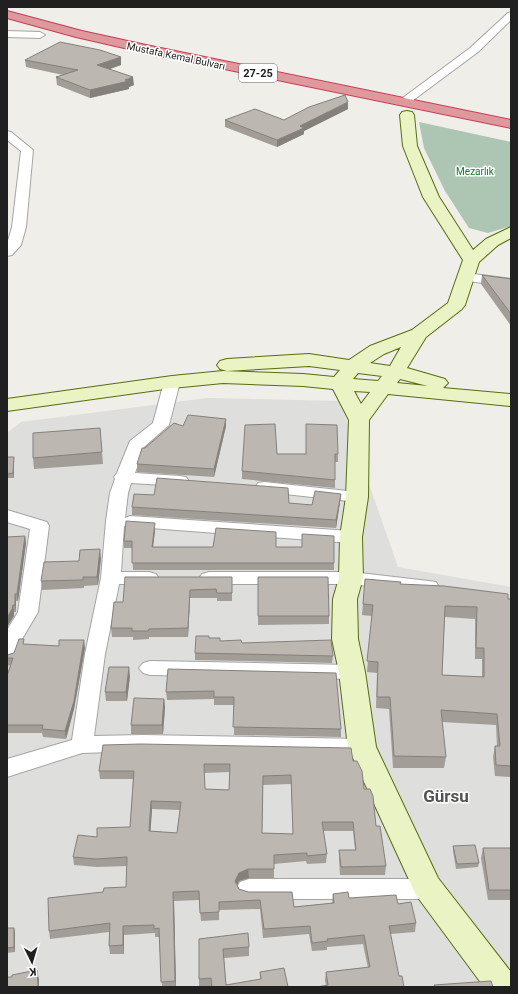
<svg xmlns="http://www.w3.org/2000/svg" width="518" height="994" font-family="Roboto,sans-serif">
	<style>
		.residential { fill: #dededd }
		.cemetery { fill: #acc6b3 }
		.lines { fill: none; stroke-linecap: round; stroke-linejoin: round }
		.street-casing { stroke: #a4a4a4; stroke-width: 2 }
		.secondary-casing { stroke: #576d12; stroke-width: 2 }
		.highway-casing { stroke: #c83b58; stroke-width: 2 }
		.street { fill: #fff; fill-rule: evenodd }
		.secondary { fill: #eaf3c3; fill-rule: evenodd }
		.highway { fill: #de999c; fill-rule: evenodd }
		.wall { fill: #a39d98; fill-rule: evenodd }
		.shaded-wall { fill: #84807c }
		.building { fill: #bdb7b1; stroke: #84807c; fill-rule: evenodd }
		.labels { text-anchor: middle; dominant-baseline: central; stroke-width: 3; stroke-linejoin: round; paint-order: stroke }
		.far-street-label { font-size: 10px; fill: #202020; stroke: #fff }
		.far-park-label { font-size: 10px; fill: #18742d; stroke: #fff }
		.shield { fill: #fff; stroke: #636363; stroke-width: 1 }
		.shield-label { font-size: 11px; font-weight: bold; fill: #202020 }
		.near-quarter-label { font-size: 17px; font-weight: bold; fill: #535353; stroke: #fff }
	</style>
	<rect width="100%" height="100%" fill="#f0eee8"/>
	<path class="residential" d="M207,398L340,401L398,567L511,587V987H7V433L21,422Z"/>
	<path class="cemetery" d="M419,122L511,142V226L488,233L469,228L445,191L424,148Z"/>
	<g class="lines">
		<g class="street-casing">
			<g id="street">
				<path d="M511,12V20L478,52L408,104H400L399,102L400,100L470,48L508,13Z"/>
				<path d="M7,31L40,32L45,35L40,38L7,37Z"/>
				<path d="M7,131L11,132L33,150L26,227L21,245L12,255L7,256V244L12,227L21,151L7,140Z"/>
				<path d="M466,273L511,279V287L461,280L459,277L461,274Z"/>
				<path d="M172,377L178,379L180,382L169,425L144,447L135,473L180,476L186,477L189,481L186,485L180,486L131,483L128,493L125,518L130,516L351,531L358,533L360,537L358,541L351,543L124,526L121,572H149L156,574L159,578L156,582L149,584H119L105,654L94,736L142,735L362,739L370,741L373,747L370,753L362,755L142,751L82,753L7,777V759L72,740L85,654L101,578L106,521L110,493L115,479L114,477L117,473L130,441L153,423L164,382L166,379Z"/>
				<path d="M264,482L357,492L363,493L366,497L363,501L357,502L258,491L255,487L258,483Z"/>
				<path d="M7,510L47,522L49,526L38,612L22,639L14,660L7,662V630L18,612L30,529L7,522Z"/>
				<path d="M209,572H351L429,581L436,582L439,587L436,592L429,593L351,584H209L202,582L199,578L202,574Z"/>
				<path d="M150,661L352,665L359,667L363,672L359,677L352,679L150,675L143,673L139,668L143,663Z"/>
				<path d="M249,879H428L437,882L441,889L437,896L428,899H249L240,896L236,889L240,882Z"/>
			</g>
		</g>
		<g class="secondary-casing">
			<path id="secondary" d="M407,111L412,112L414,115L417,146L439,197L473,250L486,239L511,227V238L498,245L479,262L465,305L462,309L426,337L407,368L445,379L448,383L443,388L511,394V406L388,394L369,420L368,497L362,537L363,578L357,599L358,639L365,672L376,747L438,878L511,972V987H484L416,895L348,747L339,672L332,639L333,599L339,578L340,537L346,497L349,420L333,389L303,386L223,383L172,388L7,411V399L172,376L223,371L303,374L334,377L340,370L309,366L227,371L220,369L217,365L220,361L227,359L309,354L349,360L370,346L412,330L448,303L463,260L423,197L403,146L400,115L402,112ZM401,347L390,366L370,363L384,354ZM358,373L382,376L378,381L353,379ZM400,379L428,386L397,383ZM354,391L370,392L361,404Z"/>
		</g>
		<g class="highway-casing">
			<path id="highway" d="M7,11L82,31L146,45L511,120V128L146,53L76,37L7,18Z"/>
		</g>
		<use href="#street" class="street"/>
		<use href="#secondary" class="secondary"/>
		<use href="#highway" class="highway"/>
	</g>
	<g class="wall">
		<path d="M25,60L121,65L110,69L134,85L129,87V89L90,98L57,85L56,77L63,75L26,67Z"/>
		<path d="M348,109L304,131V134L277,147L225,127V120H284Z"/>
		<path d="M482,275L511,279V326L481,284Z"/>
		<path d="M183,426H226L214,477L137,472V464L145,448Z"/>
		<path d="M100,428L103,464L34,469L33,458Z"/>
		<path d="M277,454H338V462H335V488L242,479V471Z"/>
		<rect x="7" y="457" width="7" height="21"/>
		<path d="M341,494L340,502L336,528L132,515V507L289,503L312,505Z"/>
		<path d="M155,531L153,547H276L334,563V570H133L132,548H124V541Z"/>
		<path d="M25,536L26,543L18,601H16V612H14V616L7,627Z"/>
		<path d="M101,558L98,585L84,586V588L42,590L41,581L79,561Z"/>
		<path d="M232,577V601H217V598H190L188,637H149V639L133,640V637H112L111,628L123,602Z"/>
		<path d="M258,577L329,616V624L258,625Z"/>
		<path d="M365,579L511,599V777L495,776L493,757L495,746H497L496,725L442,722L446,757L444,768H393L389,709L376,708L377,673L367,672L372,616L362,615ZM445,617L475,619V659H482V677L442,675Z"/>
		<path d="M209,638L220,641L242,643L333,656L332,663L195,660V653Z"/>
		<path d="M24,644L85,648L74,709L66,739L43,737L42,733H7V676L10,665L8,666L7,655L14,653Z"/>
		<path d="M168,669L341,729V737L234,735V705H214V699L167,700L166,692Z"/>
		<path d="M130,676L127,701H106L105,692Z"/>
		<path d="M164,699L165,707L163,734H131V725Z"/>
		<path d="M103,745L353,761L364,789L376,826L386,866L385,875H340L339,859V850H355L353,831H323L327,854L326,863L307,864L306,861L274,864V878H249L239,881L237,885L239,889L294,907L332,903L333,894L349,898L398,904L416,923L415,932L390,934L399,976L326,986L325,980L326,972L368,968L363,944L327,947V950L312,951L309,934L263,938L260,909L219,910V920L201,921L199,900L174,901L176,987H162L159,937H155V933L124,935V954H110L109,946V932L50,939L49,931L103,892L126,887L127,866L97,867L74,865L73,857L97,837L130,827L133,779H100L99,771ZM230,772L229,790L205,789L204,773ZM291,784L293,834L262,833L263,785ZM152,809L180,810L177,833L150,831Z"/>
		<path d="M453,846L479,863L478,867L456,869L453,851Z"/>
		<path d="M483,848H511V900H488L481,858Z"/>
		<path d="M7,928L15,932V952L7,953Z"/>
		<path d="M199,939L249,947V956L224,958L226,985L260,980V972L288,987H211V986L199,987Z"/>
	</g>
	<g class="shaded-wall">
		<path d="M121,57V65L98,73L97,65Z"/>
		<path d="M133,77L134,85L129,87V89L90,98V90Z"/>
		<path d="M348,102V109L304,131V134L277,147V140L300,126Z"/>
		<path d="M226,419V426L214,477V469Z"/>
		<path d="M14,457V478L13,473Z"/>
		<path d="M341,494L340,502L336,528V520Z"/>
		<path d="M155,523V531L152,555V547Z"/>
		<path d="M25,536L26,543L18,601L17,594Z"/>
		<path d="M100,549L101,558L98,585L97,577Z"/>
		<path d="M190,590V598L188,637V628Z"/>
		<path d="M15,594L16,601V612L15,605Z"/>
		<path d="M13,605L14,612V616L7,627V618Z"/>
		<path d="M84,640L85,648L74,709L66,739L65,731Z"/>
		<path d="M129,667L130,676L127,701L126,692Z"/>
		<path d="M164,699L165,707L163,734L162,725Z"/>
		<path d="M151,801L152,809L150,840L149,831Z"/>
		<path d="M248,869L249,878L239,881L235,890V881L239,873Z"/>
		<path d="M173,892L174,901L176,987L175,981Z"/>
		<path d="M123,926L124,935V954L123,945Z"/>
		<path d="M14,928L15,932V952L14,947Z"/>
		<path d="M37,970L39,979V987H38Z"/>
	</g>
	<g class="building">
		<path d="M60,42L100,50L121,57L97,65L133,77L125,80L129,81L90,90L56,77L78,70L25,60Z"/>
		<path d="M345,95L348,102L300,126L304,128L277,140L225,120L255,109L284,120L309,107Z"/>
		<path d="M482,275L511,279V314Z"/>
		<path d="M188,415L226,419L214,469L137,464L142,448H145L174,423L183,426Z"/>
		<path d="M275,424L277,454H306V424L337,425L338,454H335V480L242,471L245,425Z"/>
		<path d="M100,428L102,452L33,458V433Z"/>
		<path d="M7,457H14L13,473L7,474Z"/>
		<path d="M157,478L288,488L289,503L312,505L315,491L341,494L336,520L132,507L134,494L154,495Z"/>
		<path d="M126,521L155,523L152,547H213L216,528L276,532V547H302V534L334,536V563H132V541H124Z"/>
		<path d="M25,536L17,594H15V605H13L12,609L7,618V537Z"/>
		<path d="M100,549L97,577H83V580L41,581L44,562L79,561L80,550Z"/>
		<path d="M125,577H232V593H217L216,589L190,590L188,628L149,629L148,631H132V628H111L114,602H123Z"/>
		<path d="M258,577H328L329,616H258Z"/>
		<path d="M365,579L401,582L400,584L444,586L508,594V599H511V766L496,765L495,746H500L497,714L441,710L446,757L394,756L390,697H377L378,662L367,661L373,605L363,604ZM445,606L477,607L476,648H484V677L442,675Z"/>
		<path d="M196,636H209V638H220V641L241,640L242,643L331,640L333,656L195,653Z"/>
		<path d="M19,639H24L23,644L59,646V640H84L74,701L65,731L42,729L43,725H7V676L13,658H7V655L14,653Z"/>
		<path d="M109,667H129L126,692H105Z"/>
		<path d="M168,669L336,673L341,729L233,727L234,697H214V691L166,692Z"/>
		<path d="M134,698L164,699L162,725H131Z"/>
		<path d="M141,744L351,748L353,761H357L362,771L364,789H370L373,796L376,826H380L386,866L341,867L339,850H356L353,822H322L327,854L307,856V853L274,855V869H248L239,873L235,881L239,889L248,892H292L294,907L334,903L333,894L348,892L349,898L396,895L398,904L411,902L416,923L389,926L399,976H402L404,987H317L328,985L326,972L370,967L364,935L327,939L328,941L312,943L310,926L264,929L260,900L219,902V912L200,913L199,891L173,892L175,981L161,982L159,928L154,929V925L123,926V945L109,946L110,923L49,931L48,898L103,892L104,888L126,887L127,857L96,859L73,857L78,835L97,837V828L130,827L134,771H99L103,745ZM204,764H230L229,790L205,789ZM291,775L293,834L262,833L263,776ZM151,801L181,802L177,833L149,831Z"/>
		<path d="M475,845L479,863L457,864L453,846Z"/>
		<path d="M483,848H511V890H489Z"/>
		<path d="M7,928H14V947L7,948Z"/>
		<path d="M248,933L249,947L223,949L226,985L261,979L260,972L284,968L288,987H212L211,978L199,979V939Z"/>
		<path d="M37,970L38,987H7V977H12V975Z"/>
		<path d="M491,981L493,987H435L434,985Z"/>
	</g>
	<g class="labels">
		<g class="far-street-label">
			<text transform="translate(176 56) rotate(12)">Mustafa Kemal Bulvarı</text>
		</g>
		<g class="far-park-label">
			<text x="475" y="171">Mezarlık</text>
		</g>
		<rect class="shield" x="239" y="64" width="38" height="18" rx="3"/>
		<g class="shield-label">
			<text x="258" y="73">27-25</text>
		</g>
		<g class="near-quarter-label">
			<text x="446" y="796">Gürsu</text>
		</g>
	</g>
	<rect width="518" height="994" fill="none" stroke="#202020" stroke-width="16"/>
	<g transform="translate(32 962) rotate(175)" stroke="#ffffff" stroke-width="3" paint-order="stroke">
	<path d="M0-3L7 15L0 10L-7 15Z" fill="#202020"/>
	<text y="-6" font-size="11" font-weight="bold" text-anchor="middle" fill="#202020">K</text>
	</g>
</svg>
